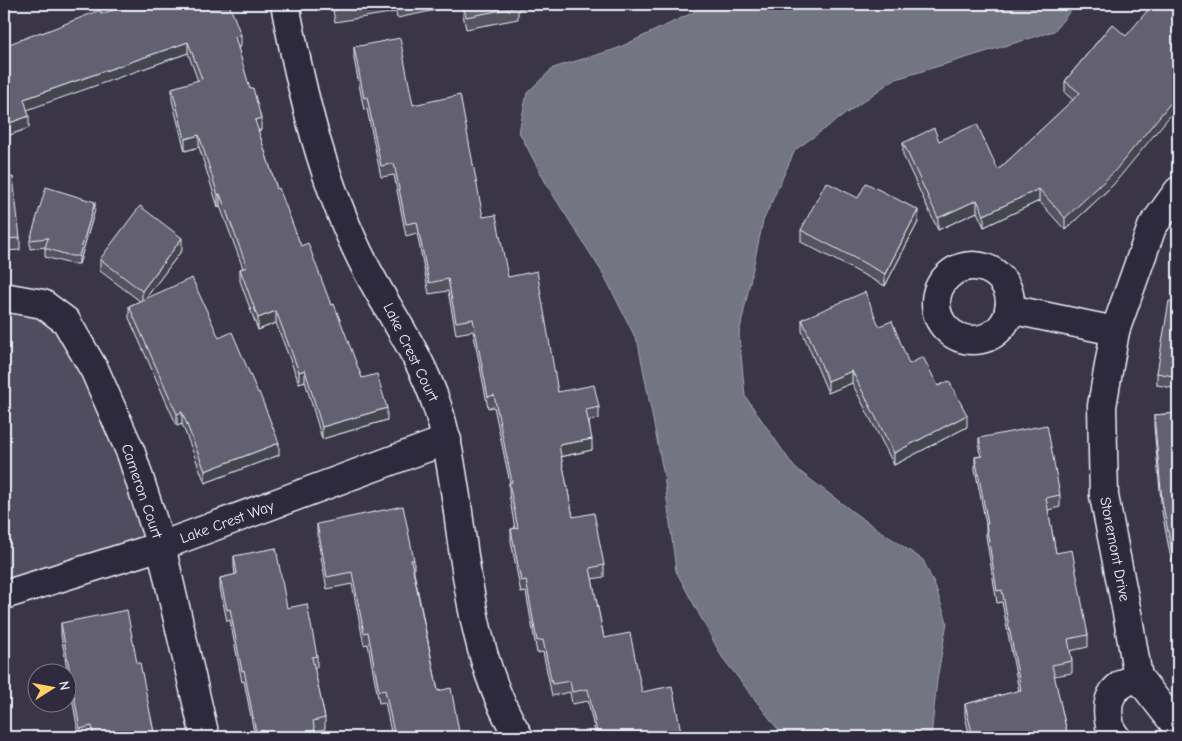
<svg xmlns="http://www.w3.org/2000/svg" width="1182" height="741" font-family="'Comic Neue',sans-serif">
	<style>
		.green { fill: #504e5f; stroke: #9ca0ac }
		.water { fill: #737482; stroke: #a2a6b1 }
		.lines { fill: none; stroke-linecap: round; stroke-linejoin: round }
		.minor-casing { stroke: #e8f1f8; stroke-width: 31 }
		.minor { stroke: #2f2a3d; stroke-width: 28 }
		.wall { fill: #555361; stroke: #e8f1f8 }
		.shaded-wall { fill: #45444f; stroke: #e8f1f8 }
		.building { fill: #636171; stroke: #e8f1f8 }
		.labels { text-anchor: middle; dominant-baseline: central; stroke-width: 4.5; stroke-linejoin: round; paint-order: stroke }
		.street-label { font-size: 15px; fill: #e8f1f8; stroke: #2f2a3d }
	</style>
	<rect width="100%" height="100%" fill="#3a3648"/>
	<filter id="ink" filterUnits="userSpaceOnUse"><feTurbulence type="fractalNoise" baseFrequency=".02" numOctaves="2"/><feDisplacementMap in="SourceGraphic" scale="10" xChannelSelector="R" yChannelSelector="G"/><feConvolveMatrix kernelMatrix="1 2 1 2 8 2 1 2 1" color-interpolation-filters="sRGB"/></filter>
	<g filter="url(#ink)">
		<path class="green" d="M4,298L66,321L161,546L4,595Z"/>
		<path class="water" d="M704,4H1076L1054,31L893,80L795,150L763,221L739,334L745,396L794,467L857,515L923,560L935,586L947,622L937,680L931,737H784L722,657L676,571L664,476L638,343L604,275L548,187L519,132L527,93L553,68L616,49L692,13Z"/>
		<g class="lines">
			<g class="minor-casing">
				<g id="minor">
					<path d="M285,4C302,94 323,185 366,268C390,314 421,356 437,406C447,436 451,466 456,497C467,578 475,667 519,737"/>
					<path d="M1178,191L1152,227L1115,331L1102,406L1104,496L1128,618L1138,677L1178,728"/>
					<circle cx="973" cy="303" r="37"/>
					<path d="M4,298H9L43,304L66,321L95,371L131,453L161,546L205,737"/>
					<path d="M1009,309L1115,331"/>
					<path d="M4,595L161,546L447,440"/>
					<path d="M1116,737C1111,731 1110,728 1109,720C1105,695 1115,685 1138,677"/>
				</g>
			</g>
			<use href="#minor" class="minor"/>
		</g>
		<g class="wall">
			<path d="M332,4H548L518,9V19L466,29L461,5L397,18L396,12L335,22Z"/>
			<path d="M101,14L241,46L238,48L261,130H258L277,189L301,246L331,305L362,378L387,420L322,439L305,381L299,383L276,323L258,330L240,281V269L243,268L220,206L218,207L199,147L185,151L172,100V88L198,81L188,53L27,109L29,128L4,137L42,33Z"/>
			<path d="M1112,24L1113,185L1065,230L1039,201L984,227L977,212L938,230L903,155V143L939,141L998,170L1073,100L1065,93V81Z"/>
			<path d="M354,47L413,105L483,217L508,277L558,392L599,407V419L589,421L592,450L561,457L573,517L604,565V577L592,579L604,638L642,692L682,737H596L588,701L572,704L570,692L552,696L543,652L537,653L526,592L521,593L511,541V529H515L509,494V483H510L494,407L488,408L473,331L456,334L448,291L429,294L417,233L406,236L394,175L381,177L367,109L364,110L354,59Z"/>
			<path d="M4,178L20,238V250L4,251Z"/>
			<path d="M858,198L918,222L885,286L801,242V230Z"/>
			<path d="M95,210L79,264H71L45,257V247L30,249V240Z"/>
			<path d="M182,250L145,299L219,338L279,455L205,483L182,424L177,426L129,318V306L140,301L100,271V259Z"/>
			<path d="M1178,303V389L1157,385V373Z"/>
			<path d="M802,319L879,326L909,364L938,386L967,427L894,465L852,383L828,393L802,331Z"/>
			<path d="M1178,413V596L1162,512L1154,427V415Z"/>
			<path d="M979,438L1060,495V507L1048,510L1056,553L1088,635V647L1070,651L1072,661V673L1054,676L1068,737H970L965,716V704L1019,691L1002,602L997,603L986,536V524L975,469V457L981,456L979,450Z"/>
			<path d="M317,524L414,560V572L438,691L460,737H392L385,702L379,703L368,644L364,645L352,584L327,589L317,536Z"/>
			<path d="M234,556L287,608L317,656V667L314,668L325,718V729L315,731L316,737H255L244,681L242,682L230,620L227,621L220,588V578L235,575L234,567Z"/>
			<path d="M61,623L137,663L155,737H79L61,635Z"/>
		</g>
		<g class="shaded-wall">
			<path d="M241,35V46L235,49V37Z"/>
			<path d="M188,42V53L24,111V99Z"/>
			<path d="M1178,94V106L1113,185L1065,230V218Z"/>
			<path d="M29,116V128L4,137V125Z"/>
			<path d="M261,118V130L255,131V120Z"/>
			<path d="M199,135V147L185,151V139Z"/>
			<path d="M1039,189V201L984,227V215Z"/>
			<path d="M220,194V206L218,207V195Z"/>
			<path d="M977,200V212L938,230V218Z"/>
			<path d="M95,202V210L79,264V256Z"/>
			<path d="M918,210V222L885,286V274Z"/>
			<path d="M182,238V250L142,303V291Z"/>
			<path d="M276,311V323L258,330V318Z"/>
			<path d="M305,370V381L299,383V372Z"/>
			<path d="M852,371V383L828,393V381Z"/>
			<path d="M387,408V420L322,439V427Z"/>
			<path d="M182,412V424L177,426V414Z"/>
			<path d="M967,415V427L894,465V453Z"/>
			<path d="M592,439V450L559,457V445Z"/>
			<path d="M279,443V455L205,483V471Z"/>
		</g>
		<g class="building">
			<path d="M131,4H229L241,35L235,37L250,89L253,88L261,118L255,120L277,189L279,188L301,246L308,243L331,305L334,304L362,378L377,374L387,408L322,427L305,370L299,372L276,311L258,318L240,269L247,267L220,194L218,195L199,135L185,139L172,88L202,79L188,42L24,99L29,116L4,125V46L41,32L42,33L100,10L101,14Z"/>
			<path d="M334,4H373L335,10Z"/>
			<path d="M396,4H408L397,6Z"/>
			<path d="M463,4H518V7L466,17Z"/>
			<path d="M1153,4H1178V94L1113,173L1065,218L1039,189L984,215L977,200L938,218L903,143L934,128L939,141L977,124L998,170L1080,93L1065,81L1112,24L1126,36Z"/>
			<path d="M400,38L413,105L460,95L483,217L496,215L508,277L537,271L558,392L594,385L599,407L586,410L592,439L559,445L573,517L594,513L604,565L590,568L604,638L630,633L642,692L672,686L682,737H598L588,689L572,692L570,681L552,684L543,640L537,641L526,580L521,581L511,529L518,528L509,483L512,482L494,395L488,397L473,319L456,322L448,279L429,283L417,222L406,224L394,163L381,166L367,97L364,98L354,47Z"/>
			<path d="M13,177L20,238L4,239V178Z"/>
			<path d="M826,182L858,198L866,183L918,210L885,274L801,230Z"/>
			<path d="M46,187L95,202L79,256H71L45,248L48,238L30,240Z"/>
			<path d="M140,206L182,238L142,291L100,259Z"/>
			<path d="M192,278L219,338L232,332L258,393L259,392L279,443L205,471L182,412L177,414L129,306Z"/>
			<path d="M865,292L879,326L892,321L909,364L923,357L938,386L949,381L967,415L894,453L852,371L828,381L802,319Z"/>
			<path d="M1169,301L1178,303V377L1157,373Z"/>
			<path d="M1178,413V584L1162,500L1154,415Z"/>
			<path d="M1047,425L1060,495L1046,498L1056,553L1072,550L1088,635L1068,639L1072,661L1052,665L1068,737H973L965,704L1021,690L1002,590L997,591L986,524H988L975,457L983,456L979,438Z"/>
			<path d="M403,506L414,560H411L438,691L451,688L460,737H395L385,690L379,691L368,632L364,633L352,572L327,577L317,524Z"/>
			<path d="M276,548L287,608L307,604L317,656L312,657L325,718L313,721L316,737H264L263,731L256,732L244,670L242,671L230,609L227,610L220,578L237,574L234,556Z"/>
			<path d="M127,610L137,663H140L155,737H94L92,726L80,729L61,623Z"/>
		</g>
	</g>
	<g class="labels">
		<g class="street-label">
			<text transform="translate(411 352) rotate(64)">Lake Crest Court</text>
			<text transform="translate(142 491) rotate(71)">Cameron Court</text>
			<text transform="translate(227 522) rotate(-20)">Lake Crest Way</text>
			<text transform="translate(1115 549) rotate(79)">Stonemont Drive</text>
		</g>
	</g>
	<rect width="1182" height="741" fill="none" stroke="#2f2a3d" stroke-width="20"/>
	<rect x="10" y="10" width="1162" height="721" fill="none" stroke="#e8f1f8" stroke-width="2" filter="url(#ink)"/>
	<g transform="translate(52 688) rotate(79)"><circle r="24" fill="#2f2a3d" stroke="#797a88"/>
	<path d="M0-4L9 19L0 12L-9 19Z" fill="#ffd166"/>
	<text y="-8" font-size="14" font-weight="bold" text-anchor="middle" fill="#e8f1f8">N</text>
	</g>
</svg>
